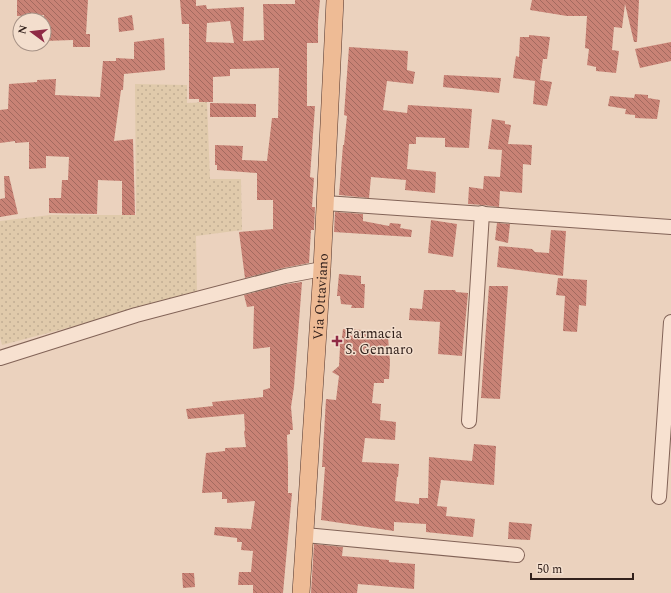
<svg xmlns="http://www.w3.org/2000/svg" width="671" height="593" font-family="Spectral,serif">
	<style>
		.farmland { fill: url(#farmland-dots) }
		.building { fill: url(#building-back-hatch); fill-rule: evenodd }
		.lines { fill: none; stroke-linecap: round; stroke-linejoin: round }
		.minor-casing { stroke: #826357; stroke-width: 16 }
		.major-casing { stroke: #50332c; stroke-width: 18 }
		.minor { stroke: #f7e1d0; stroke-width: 14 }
		.major { stroke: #eebb95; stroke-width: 17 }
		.poi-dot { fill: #8f2a45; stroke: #f3decd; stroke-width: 1.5 }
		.labels { text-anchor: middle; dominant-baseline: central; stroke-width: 3; stroke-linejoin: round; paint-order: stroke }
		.street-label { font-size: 14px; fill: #32211c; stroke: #f3decd }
		.poi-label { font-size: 14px; fill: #32211c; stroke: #f3decd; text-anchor: start }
	</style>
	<defs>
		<pattern id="farmland-dots" width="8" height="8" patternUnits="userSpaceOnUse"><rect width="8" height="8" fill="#e0caab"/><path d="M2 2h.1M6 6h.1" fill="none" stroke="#c1ad93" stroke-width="1.8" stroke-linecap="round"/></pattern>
		<pattern id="building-back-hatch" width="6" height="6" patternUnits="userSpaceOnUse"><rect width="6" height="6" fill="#c88275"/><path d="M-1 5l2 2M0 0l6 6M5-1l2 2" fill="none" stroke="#a36a5f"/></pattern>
	</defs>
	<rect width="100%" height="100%" fill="#ebd2be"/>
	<path class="farmland" d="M135,84L187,85V103L207,102L210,179H241L242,230L196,236L197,294L2,345L0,337V221L50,215H136Z"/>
	<g class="building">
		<path d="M17,0H88L86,34H90V47H73V40L44,41V15L17,16Z"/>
		<path d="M180,0H196V6L206,5L207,9L244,7L243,41L264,40L263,4H295V0H320L318,22V43H307V106H315L310,177L314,178L312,207H315L314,230H311L309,263L283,268L245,278L239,232L273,229V200H257V173L217,170V165H215V145L243,146L242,160L267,161L272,118H278L279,68L230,69V76L213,77V102H199V99H189V24H182ZM230,21L234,43L206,42L207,23Z"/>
		<path d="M532,0H639L637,42H634L625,4L622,28L614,27L612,50L619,51L616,73L596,71V67L587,65L589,49L585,48L587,16H567L530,10Z"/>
		<path d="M132,15L134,30L119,32L118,18Z"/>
		<path d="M529,35L550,37L547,59H543L540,80L552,82L547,106L533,104L535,81L513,78L516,56L519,57L520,37H529Z"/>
		<path d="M164,38L165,70L124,74L123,90H121L114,141L133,139L135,215H122V181L98,180L97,214L49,213V198H61L62,180H68L69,157L46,156V168L29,169V142L15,143V141L0,143V110L8,109L9,84L37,82V80L56,79L55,95L100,97L103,61H116V58L134,59V42Z"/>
		<path d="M671,42V61L640,68L635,49Z"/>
		<path d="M349,47L408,51L407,70L415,72L413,84L387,81L383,110L407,113L408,105L472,109L469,148L445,147V138L416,137V144H409L407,169L436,172L435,193L405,190L406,180L371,177L369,198L339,195L343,145H344L347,116L344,115Z"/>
		<path d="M444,75L501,78L499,93L443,87Z"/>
		<path d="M635,94L648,95V98L660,100L657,119L635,118V115L625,114L626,109L608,106L610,96L634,98Z"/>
		<path d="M210,103L256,104V117H210Z"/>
		<path d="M492,119L505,121V124L511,125L508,144L532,145L531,165L523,164L522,193L500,191L499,207L483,205L468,204L469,187L483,189L484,176L500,177L502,150L488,149Z"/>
		<path d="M4,176H9L18,214L0,217V199L5,198Z"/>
		<path d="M335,212L363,214V221L389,226L390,223L401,224L400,228L412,230L411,237L334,232Z"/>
		<path d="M431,220L457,224L453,257L428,253Z"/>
		<path d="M497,223L510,224L508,243L495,240Z"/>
		<path d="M551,230L566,231L563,276L497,267L499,246L532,249L535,252L549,253Z"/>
		<path d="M339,274L361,276V284H365L364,308H351L352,305L341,304L340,296H337Z"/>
		<path d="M558,278L587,280L586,306L579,305L577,332L563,331L565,296L556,295Z"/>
		<path d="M302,282L294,387L291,407L293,430H290V434L287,435L288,465V493H292L283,593H253V585H238L239,572H251L253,551L241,550L242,542H237V538L214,535L215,527L251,529L255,501L227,503V499H222V492L202,493L206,453L225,451V448L246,447L244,432L245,430L244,414L188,419L186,409L213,406L212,402L263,397V390L270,388V347L253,349L254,306L247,307L244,295L287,284Z"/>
		<path d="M489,286H508L500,399L481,398Z"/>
		<path d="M424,290H455L456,292L468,293L462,356L438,354L440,322L409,320L410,308L422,309Z"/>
		<path d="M343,329L362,330V333L378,334V337H388L390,362L389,379H384V383H374L372,403L381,404L380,420L396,422L395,440L365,438L362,462L399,464L398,477H397L395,501L419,504V498H428L429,457L472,461L474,444L496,446L494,485L441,480L437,506L447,507L446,516L475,519L473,537L426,532V524L394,522V531L321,520L325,467H322L326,399L336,400L339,376L332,372L339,366L340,347L338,345L339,340L342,338Z"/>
		<path d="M509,522L532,524L530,540L508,539Z"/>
		<path d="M314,544L343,547L342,556L389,560V562L415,564L414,589L358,584L357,593H311Z"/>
		<path d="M182,573H194L195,587L183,588Z"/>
	</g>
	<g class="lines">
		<g class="minor-casing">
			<g id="minor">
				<path d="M325,203L671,227"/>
				<path d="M0,358L136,315L285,276L322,269"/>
				<path d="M469,421L482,213"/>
				<path d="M659,497L671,322"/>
				<path d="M305,535L517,555"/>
			</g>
		</g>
		<g class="major-casing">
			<g id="major">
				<path id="s1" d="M301,593L322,269L335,0"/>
			</g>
		</g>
		<use href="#minor" class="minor"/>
		<use href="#major" class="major"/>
	</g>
	<path class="poi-dot" d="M335 335h4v4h4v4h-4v4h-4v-4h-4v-4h4z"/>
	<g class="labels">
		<g class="street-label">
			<text stroke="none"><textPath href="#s1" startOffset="297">Via Ottaviano</textPath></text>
		</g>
		<g class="poi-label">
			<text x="345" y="333">Farmacia<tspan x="345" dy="16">S. Gennaro</tspan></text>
		</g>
	</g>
	<g transform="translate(32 32) rotate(285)"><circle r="19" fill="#f3decd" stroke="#a69286"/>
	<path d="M0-3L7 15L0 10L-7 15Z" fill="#8f2a45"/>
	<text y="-6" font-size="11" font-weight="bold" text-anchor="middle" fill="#32211c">N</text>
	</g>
	<path d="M531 573v6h102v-6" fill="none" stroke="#32211c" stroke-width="2"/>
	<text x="537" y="573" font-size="12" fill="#32211c" stroke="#f3decd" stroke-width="3" paint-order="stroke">50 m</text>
</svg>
